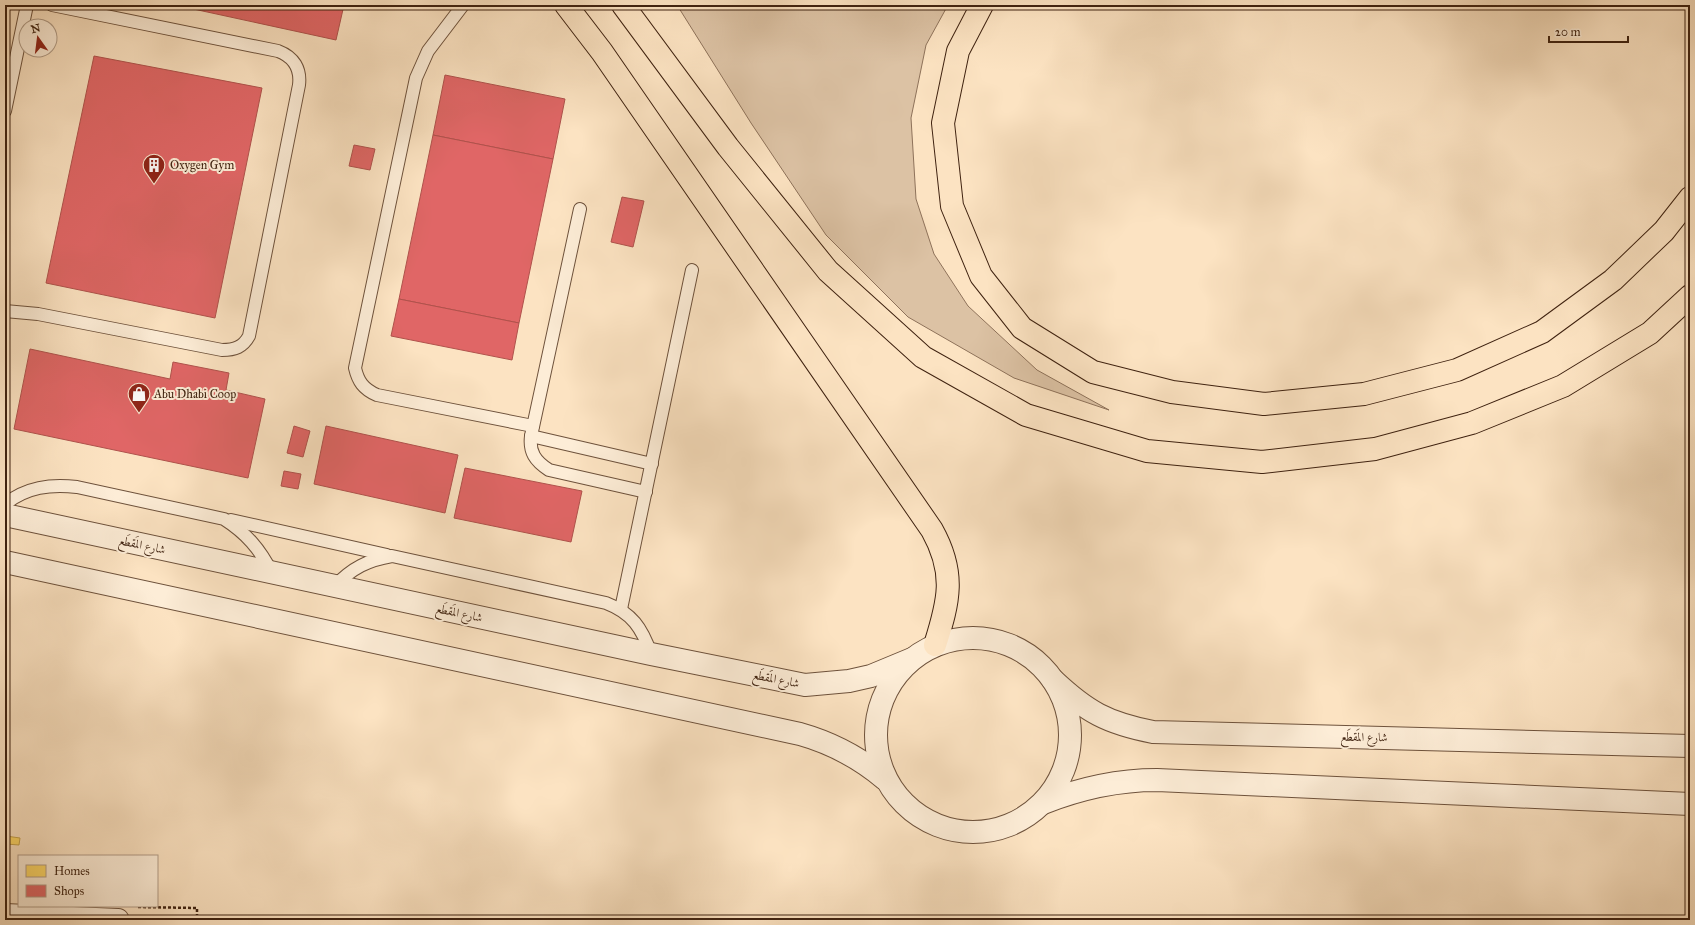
<svg xmlns="http://www.w3.org/2000/svg" width="1695" height="925" font-family="'IM FELL Great Primer',Amiri,serif">
	<style>
		.green { fill: #dcc2a4; stroke: #8e725a }
		.homes { fill: #ffd966; stroke: #c5a24c }
		.shops { fill: #e06666; stroke: #b0524c }
		.lines { fill: none; stroke-linecap: round; stroke-linejoin: round }
		.service-casing { stroke: #6e523c; stroke-width: 14 }
		.minor-casing { stroke: #6e523c; stroke-width: 24 }
		.tertiary-casing { stroke: #6e523c; stroke-width: 24 }
		.trunk-casing { stroke: #3f2210; stroke-width: 24 }
		.path { stroke: #3f2210; stroke-width: 2.5; stroke-dasharray: 3 2; stroke-linecap: butt }
		.service { stroke: #fdedd7; stroke-width: 12 }
		.minor { stroke: #fdedd7; stroke-width: 22 }
		.tertiary { stroke: #fdedd7; stroke-width: 22 }
		.trunk { stroke: #fce3c2; stroke-width: 22 }
		.labels { text-anchor: middle; dominant-baseline: central; stroke-width: 4; stroke-linejoin: round; paint-order: stroke }
		.poi-label { font-size: 12px; fill: #3f2210; stroke: #fdedd7; text-anchor: start }
		.street-label { font-size: 12px; fill: #3f2210; stroke: #fdedd7 }
	</style>
	<rect width="100%" height="100%" fill="#fce3c2"/>
	<filter id="stains"><feTurbulence type="fractalNoise" baseFrequency=".005" numOctaves="4"/><feColorMatrix values="0 0 0 0 .2 0 0 0 0 .09 0 0 0 0 .02 0 0 0 .5 -.17"/></filter>
	<radialGradient id="worn" r=".72"><stop offset=".6" stop-color="#630" stop-opacity="0"/><stop offset="1" stop-color="#630" stop-opacity=".3"/></radialGradient>
	<path class="green" d="M677,5H948L926,45L911,118L916,199L934,254L968,306L1037,370L1109,410L1014,378L908,317L826,235L751,123Z"/>
	<path class="homes" d="M6,836L20,838L19,845L6,844Z"/>
	<g class="shops">
		<path d="M175,5H344L336,40Z"/>
		<path d="M94,56L262,88L215,318L46,283Z"/>
		<path d="M445,75L565,99L553,159L433,135Z"/>
		<path d="M433,135L553,159L519,323L399,299Z"/>
		<path d="M354,145L375,149L370,170L349,166Z"/>
		<path d="M622,197L644,201L633,247L611,242Z"/>
		<path d="M399,299L519,323L512,360L391,336Z"/>
		<path d="M30,349L170,379L173,362L229,373L226,390L265,399L248,478L14,429Z"/>
		<path d="M294,426L310,431L303,457L287,453Z"/>
		<path d="M326,426L458,455L445,513L314,484Z"/>
		<path d="M465,468L582,491L571,542L454,518Z"/>
		<path d="M284,471L301,474L298,489L281,486Z"/>
	</g>
	<g class="lines">
		<g class="service-casing">
			<g id="service">
				<path d="M463,5L428,51L416,78L355,368C358,381 363,389 377,395L533,426"/>
				<path d="M5,111L27,5"/>
				<path d="M580,209L531,436C529,452 535,461 549,470L646,492"/>
				<path d="M5,311L38,314L222,350C235,350 243,347 249,336L299,85C301,69 294,57 278,51L52,5"/>
				<path d="M531,436L652,464"/>
				<path d="M5,504C27,487 50,484 77,487L224,519C246,533 260,549 272,573"/>
				<path d="M231,520L387,555"/>
				<path d="M335,586C352,568 368,560 392,556L606,603C632,613 642,628 651,654"/>
				<path d="M621,609L692,270"/>
			</g>
		</g>
		<g class="minor-casing">
			<path id="minor" d="M5,915L118,920"/>
		</g>
		<g class="tertiary-casing">
			<g id="tertiary">
				<path d="M5,515L651,654L805,685L849,681L871,676L912,659"/>
				<path d="M5,562L800,734C832,743 860,758 885,779"/>
				<circle cx="973" cy="735" r="97"/>
				<path d="M1053,680C1087,712 1107,723 1153,732L1690,746"/>
				<path d="M1043,803C1081,788 1116,780 1157,780L1690,804"/>
			</g>
		</g>
		<g class="trunk-casing">
			<g id="trunk">
				<path d="M566,5L602,52L932,530C956,573 949,601 935,645"/>
				<path d="M623,5L728,147L828,271L923,357L1026,415L1147,451L1262,462L1375,449L1472,423L1563,386L1650,333L1690,296"/>
				<path d="M982,5L958,51L943,123L952,206L981,276L1022,328L1093,372L1172,392L1264,404L1364,394L1457,370L1542,332L1613,280L1664,231L1690,198"/>
			</g>
		</g>
		<g class="path">
			<path d="M5,337L6,330"/>
			<path d="M138,907L197,908V920"/>
		</g>
		<use href="#service" class="service"/>
		<use href="#minor" class="minor"/>
		<use href="#tertiary" class="tertiary"/>
		<use href="#trunk" class="trunk"/>
	</g>
	<defs>
		<g id="building-pin" transform="scale(1.15)"><path d="M0 17L-7.5 6A9.5 9.5 0 1 1 7.5 6Z" fill="#8f2418" stroke="#fdedd7"/><path d="M-4-6H4V6H1V3H-1V6H-4ZM-2.5-4.3h1.7v1.8h-1.7ZM.8-4.3h1.7v1.8H.8ZM-2.5-1h1.7V.8h-1.7ZM.8-1h1.7V.8H.8Z" fill="#fff"/></g>
		<g id="shop-pin" transform="scale(1.15)"><path d="M0 17L-7.5 6A9.5 9.5 0 1 1 7.5 6Z" fill="#8f2418" stroke="#fdedd7"/><path d="M-5-2.5h2.3a2.7 3.5 0 0 1 5.4 0H5L5.5 6h-11ZM-1.5-2.5h3a1.5 2.3 0 0 0-3 0Z" fill="#fff"/></g>
	</defs>
	<g fill-rule="evenodd">
		<use href="#building-pin" x="154" y="165"/>
		<use href="#shop-pin" x="139" y="394"/>
	</g>
	<g class="labels">
		<g class="poi-label">
			<text x="170" y="165">Oxygen Gym</text>
			<text x="154" y="394">Abu Dhabi Coop</text>
		</g>
		<g class="street-label">
			<text transform="translate(142 545) rotate(12)">شارع المَقطَع</text>
			<text transform="translate(459 613) rotate(12)">شارع المَقطَع</text>
			<text transform="translate(776 679) rotate(11)">شارع المَقطَع</text>
			<text transform="translate(1364 737) rotate(1)">شارع المَقطَع</text>
		</g>
	</g>
	<rect width="1695" height="925" fill="none" stroke="#fce3c2" stroke-width="20"/>
	<rect x="6" y="6" width="1683" height="913" fill="none" stroke="#3f2210" stroke-width="2"/>
	<rect x="10" y="10" width="1675" height="905" fill="none" stroke="#3f2210"/>
	<rect x="18" y="855" width="140" height="52" fill="#fdedd7" stroke="#b19c87"/>
	<rect x="26" y="865" width="20" height="12" fill="#ffd966" stroke="#b19c87"/>
	<text x="54" y="875" font-size="12" fill="#3f2210">Homes</text>
	<rect x="26" y="885" width="20" height="12" fill="#e06666" stroke="#b19c87"/>
	<text x="54" y="895" font-size="12" fill="#3f2210">Shops</text>
	<g transform="translate(38 38) rotate(346)"><circle r="19" fill="#fdedd7" stroke="#b19c87"/>
	<path d="M0-3L7 15L0 10L-7 15Z" fill="#8f2418"/>
	<text y="-6" font-size="11" font-weight="bold" text-anchor="middle" fill="#3f2210">N</text>
	</g>
	<path d="M1549 36v6h79v-6" fill="none" stroke="#3f2210" stroke-width="2"/>
	<text x="1555" y="36" font-size="12" fill="#3f2210" stroke="#fdedd7" stroke-width="3" paint-order="stroke">20 m</text>
	<rect width="100%" height="100%" filter="url(#stains)"/>
	<rect width="100%" height="100%" fill="url(#worn)"/>
</svg>
